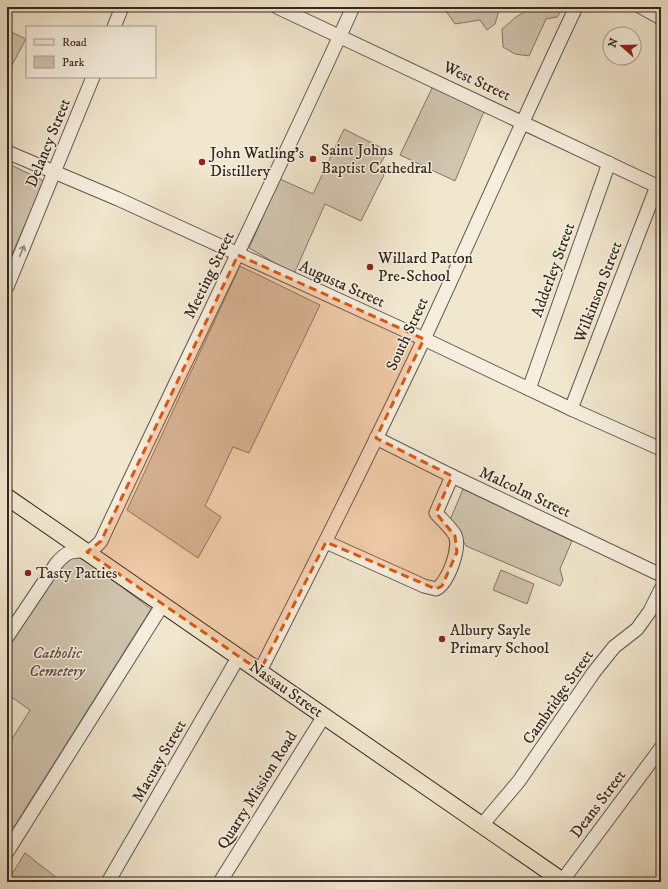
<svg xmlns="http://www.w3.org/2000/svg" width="668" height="889" font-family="'IM FELL DW Pica',serif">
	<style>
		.green { fill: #d1c6b0; stroke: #827668 }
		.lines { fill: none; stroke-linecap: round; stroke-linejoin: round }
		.minor-casing { stroke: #62564c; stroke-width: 15 }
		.major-casing { stroke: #332620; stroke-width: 18 }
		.minor { stroke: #f6efdf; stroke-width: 13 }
		.major { stroke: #f1e7ce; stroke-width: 16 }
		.oneway { stroke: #948a80 }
		.marked { fill: #df560d; fill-opacity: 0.2; stroke: #df560d; stroke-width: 3; stroke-dasharray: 8 5; stroke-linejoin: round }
		.poi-dot { fill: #8f2418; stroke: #f6efdf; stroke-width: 1.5 }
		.labels { text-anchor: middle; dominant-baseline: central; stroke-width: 3; stroke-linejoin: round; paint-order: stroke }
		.street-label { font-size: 16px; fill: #332620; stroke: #f6efdf }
		.poi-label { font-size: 16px; fill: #332620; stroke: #f6efdf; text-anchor: start }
		.park-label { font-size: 16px; font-style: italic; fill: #5a4e44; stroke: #f6efdf }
	</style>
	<rect width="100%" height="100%" fill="#f1e7ce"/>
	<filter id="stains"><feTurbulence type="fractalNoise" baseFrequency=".005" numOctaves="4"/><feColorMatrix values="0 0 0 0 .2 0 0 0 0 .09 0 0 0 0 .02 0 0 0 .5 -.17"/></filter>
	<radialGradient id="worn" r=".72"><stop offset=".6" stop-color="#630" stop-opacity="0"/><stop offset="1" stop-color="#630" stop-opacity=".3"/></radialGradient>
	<g class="green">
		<path d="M443,7H500L495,24L487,30L480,20L455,24Z"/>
		<path d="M533,7H564L557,17L546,19L529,56L515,54L503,47L502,29L516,17Z"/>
		<path d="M7,30L26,39L7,74Z"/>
		<path d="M433,86L485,109L455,181L400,155Z"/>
		<path d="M344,129L388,151L377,169L384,175L361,221L325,204L294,274L249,248L280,179L313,194Z"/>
		<path d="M7,163L44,181L7,266Z"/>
		<path d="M240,266L320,305L249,453L233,447L205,506L221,517L198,558L127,510Z"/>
		<path d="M463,489L572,541L560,569L563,580L560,586L466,546L450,520Z"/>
		<path d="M79,555L151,609L14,827L7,822V747L30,710L7,694V648L68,557Z"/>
		<path d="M501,570L534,584L527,604L493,590Z"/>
		<path d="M25,853L62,882H7Z"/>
	</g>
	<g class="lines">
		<g class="minor-casing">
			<g id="minor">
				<path d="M277,7L661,188"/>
				<path d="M641,7L661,18"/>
				<path d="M114,27L122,7"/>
				<path d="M7,152L118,199L424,339L571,409L661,449"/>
				<path d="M7,287L93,77"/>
				<path d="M529,389L609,163"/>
				<path d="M571,409L657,186"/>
				<path d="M376,438L452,476L661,575"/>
				<path d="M326,542L424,586L436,589C448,583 461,548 455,535C451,528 442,520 436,513L452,476"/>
				<path d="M7,637L56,564C60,559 65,554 71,552C87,549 89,555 101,541C184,363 272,186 353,7"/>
				<path d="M260,671C316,561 371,451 424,339C475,229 524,117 576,7"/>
				<path d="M482,825L519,781L594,672L614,647L637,629L650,611L661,589"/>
				<path d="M7,852L163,604"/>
				<path d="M562,881L661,748"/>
				<path d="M108,882L239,656"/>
				<path d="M220,882L324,716"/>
			</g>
		</g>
		<g class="major-casing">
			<path id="major" d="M7,497L564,882"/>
		</g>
		<use href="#minor" class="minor"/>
		<use href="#major" class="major"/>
	</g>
	<defs><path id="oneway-shaft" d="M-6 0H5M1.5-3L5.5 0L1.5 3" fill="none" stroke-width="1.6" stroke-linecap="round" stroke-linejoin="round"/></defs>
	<use class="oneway" href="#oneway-shaft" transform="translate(22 251) rotate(-67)"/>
	<path class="marked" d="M238,255L424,339L376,438L452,476L436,513L455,536L457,552L442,586L436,589L326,542L260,671L87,552L101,541Z"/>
	<g class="poi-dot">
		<circle cx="313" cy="159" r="4"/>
		<circle cx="202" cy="162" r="4"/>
		<circle cx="370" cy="267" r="4"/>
		<circle cx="28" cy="573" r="4"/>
		<circle cx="442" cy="639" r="4"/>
	</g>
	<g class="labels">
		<g class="street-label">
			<text transform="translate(477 81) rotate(25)">West Street</text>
			<text transform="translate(48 143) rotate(-68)">Delancy Street</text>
			<text transform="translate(553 270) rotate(-70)">Adderley Street</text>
			<text transform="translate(209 275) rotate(-64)">Meeting Street</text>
			<text transform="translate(342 284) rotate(24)">Augusta Street</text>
			<text transform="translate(598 292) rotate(-69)">Wilkinson Street</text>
			<text transform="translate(407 334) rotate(-65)">South Street</text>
			<text transform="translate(525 492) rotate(25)">Malcolm Street</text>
			<text transform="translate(286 689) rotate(35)">Nassau Street</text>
			<text transform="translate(558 697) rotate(-55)">Cambridge Street</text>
			<text transform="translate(159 761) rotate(-60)">Macuay Street</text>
			<text transform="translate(257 790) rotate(-58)">Quarry Mission Road</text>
			<text transform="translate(598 804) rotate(-53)">Deans Street</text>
		</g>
		<g class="poi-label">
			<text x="321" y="150">Saint Johns<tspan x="321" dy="18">Baptist Cathedral</tspan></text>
			<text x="210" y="153">John Watling's<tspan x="210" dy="18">Distillery</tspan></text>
			<text x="378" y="258">Willard Patton<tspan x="378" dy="18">Pre-School</tspan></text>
			<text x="36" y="573">Tasty Patties</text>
			<text x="450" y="630">Albury Sayle<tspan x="450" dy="18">Primary School</tspan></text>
		</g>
		<g class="park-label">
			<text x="57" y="653">Catholic<tspan x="57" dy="18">Cemetery</tspan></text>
		</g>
	</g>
	<rect width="668" height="889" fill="none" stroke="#f1e7ce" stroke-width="24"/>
	<rect x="8" y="8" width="652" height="873" fill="none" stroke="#332620" stroke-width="2"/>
	<rect x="12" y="12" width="644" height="865" fill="none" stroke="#332620"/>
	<rect x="26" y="26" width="130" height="52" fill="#f6efdf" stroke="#a89f93"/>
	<rect x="34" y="39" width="20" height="6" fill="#f1e7ce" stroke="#a89f93"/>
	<text x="62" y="46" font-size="12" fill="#332620">Road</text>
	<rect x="34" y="56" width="20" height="12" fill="#d1c6b0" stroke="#a89f93"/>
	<text x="62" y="66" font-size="12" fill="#332620">Park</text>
	<g transform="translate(622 46) rotate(290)"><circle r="19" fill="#f6efdf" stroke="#a89f93"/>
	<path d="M0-3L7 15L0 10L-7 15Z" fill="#8f2418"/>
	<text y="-6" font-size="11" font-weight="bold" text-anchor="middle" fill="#332620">N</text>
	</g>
	<rect width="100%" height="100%" filter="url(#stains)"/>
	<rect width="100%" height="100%" fill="url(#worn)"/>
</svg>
